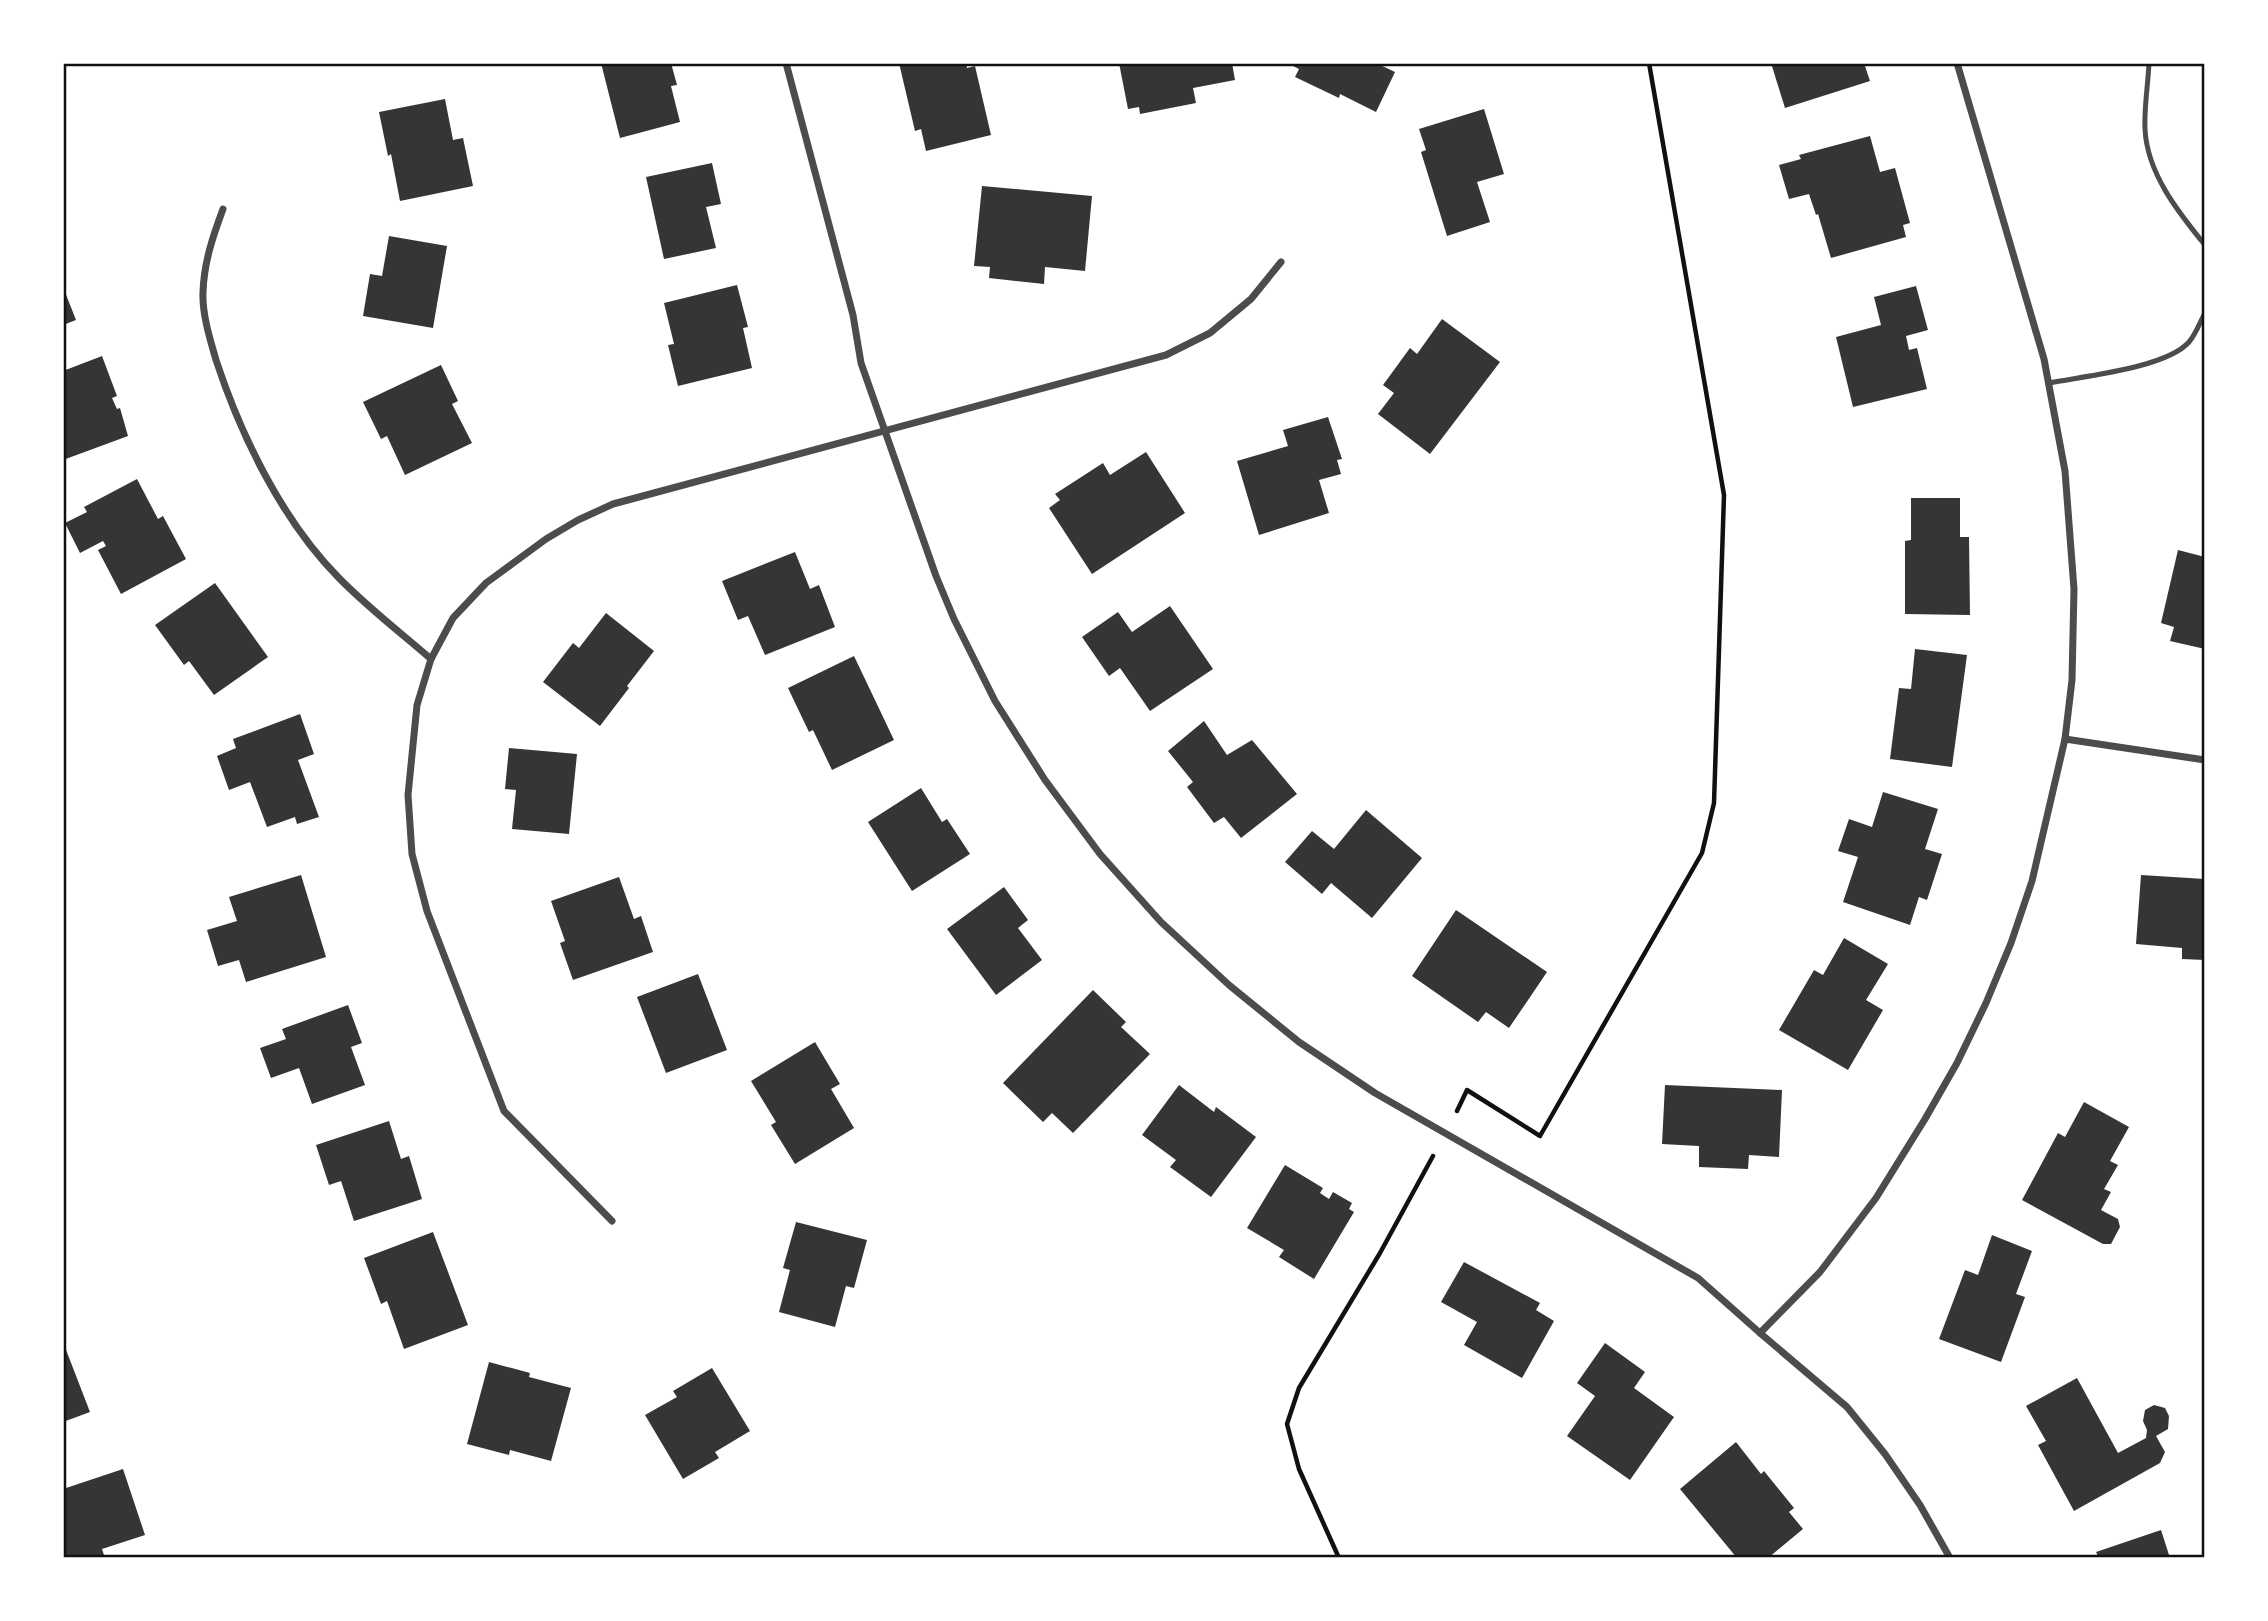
<svg xmlns="http://www.w3.org/2000/svg" width="2268" height="1621" font-family="'Work Sans',sans-serif">
	<style>
		.building { fill: #353535 }
		.lines { fill: none; stroke-linecap: round; stroke-linejoin: round }
		.path { stroke: #111; stroke-width: 4.5 }
		.service { stroke: #4c4c4c; stroke-width: 5 }
		.minor { stroke: #4c4c4c; stroke-width: 7 }
		.neatline { fill: none; stroke: #111; stroke-width: 2.5 }
	</style>
	<rect width="100%" height="100%" fill="#fff"/>
	<g class="building">
		<path d="M601,63H671L677,85L671,86L680,122L620,138Z"/>
		<path d="M899,63H966L967,68L975,66L991,135L926,151L921,129L915,131Z"/>
		<path d="M1119,63H1232L1235,80L1193,88L1196,103L1140,114L1139,107L1128,109Z"/>
		<path d="M1287,63H1376L1395,72L1376,112L1340,94L1339,98L1295,77L1299,69Z"/>
		<path d="M1771,63H1864L1870,81L1785,108Z"/>
		<path d="M445,99L453,140L463,138L473,186L400,201L391,154L388,156L379,112Z"/>
		<path d="M1484,109L1504,174L1477,182L1490,222L1447,236L1421,152L1426,150L1419,129Z"/>
		<path d="M1870,136L1880,172L1895,168L1910,223L1903,225L1906,237L1831,258L1818,214L1816,215L1809,194L1789,199L1779,165L1801,159L1799,155Z"/>
		<path d="M712,163L721,204L706,207L716,248L664,259L646,177Z"/>
		<path d="M982,186L1092,196L1085,271L1045,267L1044,284L989,278L990,267L974,266Z"/>
		<path d="M389,236L447,246L433,328L363,316L370,274L382,276Z"/>
		<path d="M737,285L748,327L743,328L752,368L678,386L668,345L674,344L664,303Z"/>
		<path d="M1916,286L1928,330L1906,336L1909,350L1917,348L1927,389L1853,407L1836,337L1881,325L1874,297Z"/>
		<path d="M63,287L76,320L63,325Z"/>
		<path d="M1442,319L1500,362L1430,454L1378,414L1394,393L1383,385L1410,348L1417,354Z"/>
		<path d="M102,356L117,396L112,398L117,409L120,408L128,436L63,460V371Z"/>
		<path d="M441,365L458,401L452,404L472,443L405,475L387,436L381,439L363,402Z"/>
		<path d="M1328,417L1342,459L1337,460L1341,474L1319,480L1329,513L1259,535L1237,461L1288,446L1283,430Z"/>
		<path d="M1146,452L1185,513L1092,574L1049,508L1060,500L1055,494L1103,463L1110,475Z"/>
		<path d="M137,479L158,519L163,516L186,559L121,594L98,550L106,546L103,541L80,553L65,523L87,512L84,507Z"/>
		<path d="M1911,498H1960V537H1969L1970,615L1905,614V541L1911,540Z"/>
		<path d="M2178,550L2205,557V649L2170,641L2174,627L2161,623Z"/>
		<path d="M795,552L810,589L819,585L835,627L765,655L748,616L738,620L722,581Z"/>
		<path d="M215,583L268,657L214,695L189,661L184,665L155,625Z"/>
		<path d="M1170,606L1213,669L1150,711L1120,668L1109,676L1082,637L1118,612L1132,632Z"/>
		<path d="M606,613L654,651L627,686L629,688L600,726L543,682L573,643L579,648Z"/>
		<path d="M1915,649L1967,655L1952,767L1890,759L1899,688L1911,689Z"/>
		<path d="M854,656L894,740L832,770L813,730L809,732L788,688Z"/>
		<path d="M300,714L314,754L298,760L319,817L297,824L295,817L267,827L250,782L229,790L217,756L236,748L233,739Z"/>
		<path d="M1204,721L1227,755L1252,740L1297,794L1241,838L1224,817L1214,823L1187,787L1193,782L1168,751Z"/>
		<path d="M509,748L577,754L569,834L512,829L516,790L505,789Z"/>
		<path d="M921,788L942,822L947,819L970,854L912,891L868,822Z"/>
		<path d="M1883,792L1938,809L1925,849L1942,854L1927,900L1919,897L1910,925L1843,902L1858,857L1838,851L1849,819L1872,827Z"/>
		<path d="M1366,810L1422,858L1372,918L1331,883L1322,894L1285,862L1312,831L1334,849Z"/>
		<path d="M301,875L326,957L246,982L239,960L218,966L207,930L237,921L229,897Z"/>
		<path d="M2141,875L2205,879V960L2182,959V948L2136,944Z"/>
		<path d="M619,877L634,919L641,916L653,952L573,980L560,943L565,941L551,901Z"/>
		<path d="M1004,887L1028,920L1018,928L1042,960L996,995L947,929Z"/>
		<path d="M1456,910L1547,972L1509,1028L1486,1012L1478,1022L1412,976Z"/>
		<path d="M1844,938L1888,964L1866,1000L1883,1010L1848,1070L1779,1030L1814,970L1823,975Z"/>
		<path d="M698,974L727,1050L666,1073L637,997Z"/>
		<path d="M1093,990L1126,1022L1121,1027L1150,1054L1073,1133L1052,1113L1043,1122L1003,1083Z"/>
		<path d="M348,1005L362,1043L351,1047L365,1085L312,1104L299,1068L271,1078L260,1048L286,1039L282,1029Z"/>
		<path d="M815,1042L840,1084L831,1089L854,1128L795,1164L771,1125L776,1122L751,1081Z"/>
		<path d="M1179,1085L1214,1112L1216,1107L1256,1137L1211,1197L1170,1167L1176,1160L1142,1135Z"/>
		<path d="M1665,1085L1782,1090L1779,1157L1749,1155L1748,1169L1699,1167V1146L1662,1144Z"/>
		<path d="M2084,1102L2129,1127L2110,1161L2118,1165L2104,1189L2111,1192L2101,1210L2118,1219L2120,1227L2111,1244H2103L2022,1200L2058,1133L2065,1137Z"/>
		<path d="M389,1121L401,1159L409,1156L422,1199L354,1221L341,1181L329,1185L316,1145Z"/>
		<path d="M1285,1165L1323,1188L1320,1193L1329,1199L1333,1192L1352,1203L1349,1209L1354,1212L1314,1279L1279,1257L1284,1250L1247,1228Z"/>
		<path d="M796,1222L867,1240L854,1288L846,1286L835,1327L779,1312L790,1270L783,1268Z"/>
		<path d="M433,1232L468,1325L404,1349L387,1301L381,1304L364,1258Z"/>
		<path d="M1992,1235L2032,1251L2016,1294L2025,1297L2001,1362L1939,1339L1965,1270L1978,1275Z"/>
		<path d="M1464,1262L1540,1303L1536,1310L1554,1321L1522,1378L1464,1345L1477,1322L1441,1302Z"/>
		<path d="M63,1342L90,1412L63,1422Z"/>
		<path d="M1605,1343L1645,1372L1634,1388L1674,1417L1630,1480L1567,1436L1595,1396L1577,1383Z"/>
		<path d="M489,1362L530,1373L529,1377L571,1388L551,1461L510,1450L509,1455L467,1444Z"/>
		<path d="M712,1368L750,1431L715,1452L719,1458L683,1479L645,1415L677,1397L673,1391Z"/>
		<path d="M2077,1378L2118,1453L2146,1438L2147,1430L2143,1421L2145,1410L2154,1405L2165,1408L2169,1416L2168,1429L2156,1436L2165,1452L2160,1463L2074,1511L2038,1445L2046,1441L2026,1406Z"/>
		<path d="M1736,1442L1761,1474L1764,1471L1794,1508L1789,1512L1803,1529L1768,1558H1737L1680,1489Z"/>
		<path d="M123,1469L145,1535L102,1549L105,1558H63V1489Z"/>
		<path d="M2161,1530L2170,1558H2099L2096,1552Z"/>
	</g>
	<g class="lines">
		<g class="path">
			<path d="M1457,1111L1467,1090L1540,1136L1702,853L1714,803L1724,495L1649,63"/>
			<path d="M1339,1558L1299,1469L1287,1424L1299,1388L1380,1253L1433,1156"/>
		</g>
		<g class="service">
			<path d="M2149,63C2148,85 2144,108 2145,129C2147,173 2178,212 2205,245"/>
			<path d="M2049,383C2084,376 2166,368 2189,342C2196,334 2200,322 2205,313"/>
		</g>
		<g class="minor">
			<path d="M786,63L853,315L861,363L936,576L954,619L995,701L1045,780L1100,854L1161,922L1229,985L1299,1042L1375,1093L1698,1278L1760,1333L1847,1407L1885,1454L1920,1505L1950,1558"/>
			<path d="M223,209C213,236 204,262 203,292C202,314 210,339 216,360C241,436 282,520 338,577C367,607 400,632 431,659"/>
			<path d="M2065,739L2205,760"/>
			<path d="M612,1221L504,1111L427,911L412,854L408,795L417,705L431,659L453,618L486,583L546,539L578,520L613,504L1166,355L1210,333L1251,299L1281,262"/>
			<path d="M1760,1333L1820,1272L1876,1198L1925,1119L1957,1063L1986,1003L2011,943L2032,881L2065,739L2072,680L2074,589L2065,471L2044,359L1957,63"/>
		</g>
	</g>
	<rect width="2268" height="1621" fill="none" stroke="#ffffff" stroke-width="130"/>
	<rect x="65" y="65" width="2138" height="1491" class="neatline"/>
</svg>
